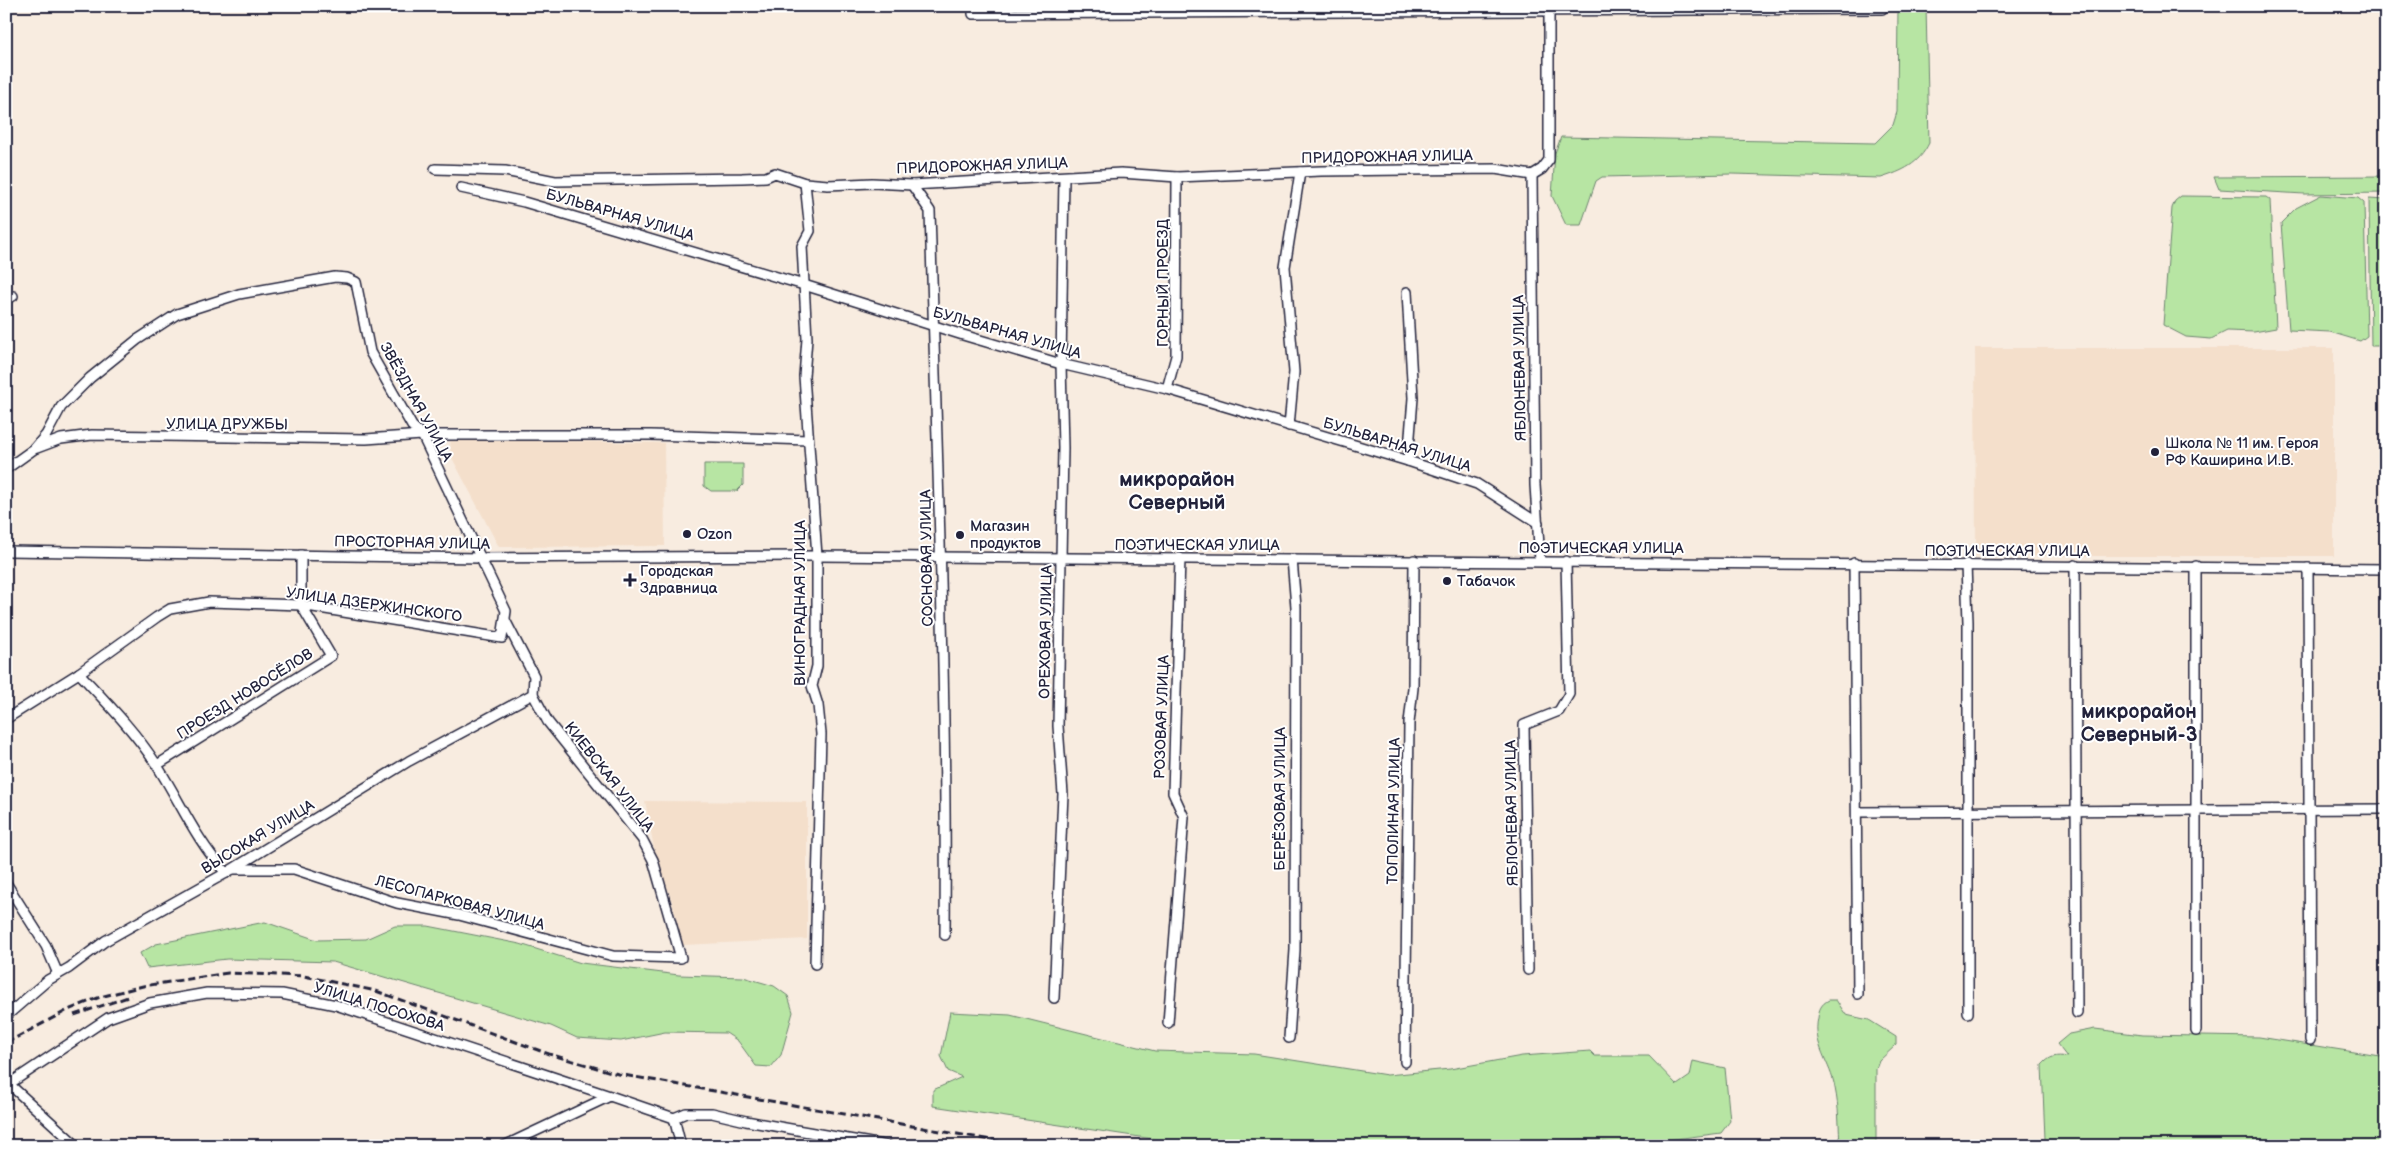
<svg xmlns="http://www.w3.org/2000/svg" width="2392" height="1152" font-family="'Balsamiq Sans',sans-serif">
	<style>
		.built { fill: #f4dfcb }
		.green { fill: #b7e5a3; stroke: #6c846f }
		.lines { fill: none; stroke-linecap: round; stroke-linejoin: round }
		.minor-casing { stroke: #22223b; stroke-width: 12 }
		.minor { stroke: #fff; stroke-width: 9 }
		.rail { stroke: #22223b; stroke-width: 3; stroke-dasharray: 8 4; stroke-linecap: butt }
		.poi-dot { fill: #22223b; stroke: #fff; stroke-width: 2 }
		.labels { text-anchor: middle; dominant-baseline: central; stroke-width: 4; stroke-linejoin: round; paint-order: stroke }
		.street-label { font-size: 15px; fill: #22223b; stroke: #fff }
		.poi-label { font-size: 15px; fill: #22223b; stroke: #fff; text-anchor: start }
		.district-label { font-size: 20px; font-weight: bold; fill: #22223b; stroke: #fff }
	</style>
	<rect width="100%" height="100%" fill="#f8ece0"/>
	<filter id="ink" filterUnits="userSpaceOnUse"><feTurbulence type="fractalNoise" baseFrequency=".02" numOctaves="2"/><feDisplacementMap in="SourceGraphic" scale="10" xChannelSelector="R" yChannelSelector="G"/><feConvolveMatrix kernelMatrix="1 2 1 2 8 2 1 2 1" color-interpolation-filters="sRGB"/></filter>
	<g filter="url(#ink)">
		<g class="built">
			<path d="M1975,348H2334V556H1976Z"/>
			<path d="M450,439L664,443L665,546L499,547L451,456Z"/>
			<path d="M645,801L807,802V939L683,945L672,902L654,848Z"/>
		</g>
		<g class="green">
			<path d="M1898,6H1926L1929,143C1919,164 1903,171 1881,178L1732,174L1602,177L1596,181L1581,225H1566L1552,196L1555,153L1561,137L1875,143L1893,125L1897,112Z"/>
			<path d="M2386,176V193L2304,194L2219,189L2214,177Z"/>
			<path d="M2321,195L2358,198L2364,203L2367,336L2360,341L2330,332L2289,330L2281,223L2296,208Z"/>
			<path d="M2181,196L2266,197L2270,200L2276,328L2254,332L2227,331L2211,339L2186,337L2163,325L2172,208L2175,201Z"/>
			<path d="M2369,199L2386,200V346H2371Z"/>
			<path d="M704,464H743V485L737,491H711L704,486Z"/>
			<path d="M265,922L317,940L366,939L395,926H428L520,944L581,963L679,975L743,977L774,986L788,996L793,1012L781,1055L771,1067L756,1066L738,1041L726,1033L665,1032L621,1041L577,1038L551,1026L333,962L227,959L147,968L140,953L156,944Z"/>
			<path d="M1829,1000H1836L1846,1015L1869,1020L1896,1037V1045L1879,1061L1876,1069V1142L1874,1146H1840C1839,1127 1839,1107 1835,1088C1831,1063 1812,1045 1818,1018C1819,1009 1821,1004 1829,1000Z"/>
			<path d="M950,1012L1010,1015L1155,1051L1254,1054L1387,1075L1450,1069L1522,1056L1590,1051L1595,1056H1649L1677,1085L1690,1076L1693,1061L1725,1068L1730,1121L1721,1133L1629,1145L1582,1139L1489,1146H1200L933,1106V1090L962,1077L948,1071L941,1056Z"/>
			<path d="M2095,1029L2142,1035L2259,1037L2386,1057V1146L2049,1145L2045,1139L2042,1065C2050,1056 2056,1055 2067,1057L2057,1044L2069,1034Z"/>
		</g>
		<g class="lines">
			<g class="minor-casing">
				<g id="minor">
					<path d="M973,6V14L1882,9"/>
					<path d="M435,169L505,171L555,181L742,178L766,177L775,173L805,183L828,185L872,183L912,185L1121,173L1177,177L1321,171L1495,169L1532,175"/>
					<path d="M1532,175L1535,485L1540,561"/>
					<path d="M1532,175L1542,169L1549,160V6"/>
					<path d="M805,183L810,231L802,246L807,339L804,376L817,556V666L812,686L818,705L821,734L815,964"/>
					<path d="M912,185L930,211C937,452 947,693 945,935"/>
					<path d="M461,188L524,202L804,285L963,335L1061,364L1167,389L1408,461L1477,484L1538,523"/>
					<path d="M1407,292L1413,398L1408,461"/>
					<path d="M6,299L13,296"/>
					<path d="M1167,389L1176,356L1177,177"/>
					<path d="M1289,426L1294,372L1285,267L1300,172"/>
					<path d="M37,448L61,439L92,435L366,439L422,435H651L808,440"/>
					<path d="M6,469L34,449L46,435L61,407L90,378L137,340L177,314L239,294L335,277L347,278L356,282L370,352L412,426L422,435L506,611L502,638L301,605L209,602L170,609L157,617L79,673L6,719"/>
					<path d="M6,551L480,558L817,556L2386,569"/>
					<path d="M1854,563L1858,994"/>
					<path d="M1966,564L1968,622V1013"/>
					<path d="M2075,565L2077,1013"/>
					<path d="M2196,566V1031"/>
					<path d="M2308,568L2310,1040"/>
					<path d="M79,673C106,702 134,730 156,764C180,801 195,839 226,873"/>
					<path d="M157,765L331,656L301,605V555"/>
					<path d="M1857,812L2386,809"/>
					<path d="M234,869H294L397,903L459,915L613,956L681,958L653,860L642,839L548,722L533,694L534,676L505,620"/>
					<path d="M6,883L46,946L58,974"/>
					<path d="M1528,970L1524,725L1559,711L1569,694L1566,561"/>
					<path d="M1054,998L1063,794L1058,726L1063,448L1061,364L1064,177"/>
					<path d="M6,1016L48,980L69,968L105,941L226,873L409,761L533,694"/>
					<path d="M1168,1023L1184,817L1173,793L1180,558"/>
					<path d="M1289,1038L1295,950L1296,607L1292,559"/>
					<path d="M1405,1062L1409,723L1413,688L1414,560"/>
					<path d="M9,1084L77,1146"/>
					<path d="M6,1086L108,1018L150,1003L207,993L282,994L336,1005L610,1096"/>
					<path d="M674,1118L681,1146"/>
					<path d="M504,1146L610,1096L674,1118L686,1113H712L746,1121L888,1146"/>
				</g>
			</g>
			<use href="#minor" class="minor"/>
			<g class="rail">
				<path d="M74,1015L131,996"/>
				<path d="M6,1043L68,1010L100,997L143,986L228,973L304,976L376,991L549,1054L618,1074L1025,1146"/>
			</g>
		</g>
	</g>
	<g class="poi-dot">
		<circle cx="2155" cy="452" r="5"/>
		<circle cx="687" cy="534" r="5"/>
		<circle cx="960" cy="535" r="5"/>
		<path d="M627.5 572.5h5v5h5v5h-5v5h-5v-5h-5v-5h5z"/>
		<circle cx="1447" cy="581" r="5"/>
	</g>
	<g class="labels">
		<g class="street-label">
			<text transform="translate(1387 157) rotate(-1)">ПРИДОРОЖНАЯ УЛИЦА</text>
			<text transform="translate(982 166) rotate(-2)">ПРИДОРОЖНАЯ УЛИЦА</text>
			<text transform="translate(620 215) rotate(16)">БУЛЬВАРНАЯ УЛИЦА</text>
			<text transform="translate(1163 283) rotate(-90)">ГОРНЫЙ ПРОЕЗД</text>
			<text transform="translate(1007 333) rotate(16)">БУЛЬВАРНАЯ УЛИЦА</text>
			<text transform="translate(1520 368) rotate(-91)">ЯБЛОНЕВАЯ УЛИЦА</text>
			<text transform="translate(416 402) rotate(61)">ЗВЁЗДНАЯ УЛИЦА</text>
			<text x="227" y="424">УЛИЦА ДРУЖБЫ</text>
			<text transform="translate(1397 445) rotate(17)">БУЛЬВАРНАЯ УЛИЦА</text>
			<text transform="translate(412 543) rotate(1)">ПРОСТОРНАЯ УЛИЦА</text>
			<text x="1197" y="545">ПОЭТИЧЕСКАЯ УЛИЦА</text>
			<text x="1601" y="548">ПОЭТИЧЕСКАЯ УЛИЦА</text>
			<text x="2007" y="551">ПОЭТИЧЕСКАЯ УЛИЦА</text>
			<text transform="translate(927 558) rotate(-91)">СОСНОВАЯ УЛИЦА</text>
			<text transform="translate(800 603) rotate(-90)">ВИНОГРАДНАЯ УЛИЦА</text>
			<text transform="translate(374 605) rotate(8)">УЛИЦА ДЗЕРЖИНСКОГО</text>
			<text transform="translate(1046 632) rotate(-89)">ОРЕХОВАЯ УЛИЦА</text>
			<text transform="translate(245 694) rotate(-32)">ПРОЕЗД НОВОСЁЛОВ</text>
			<text transform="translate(1162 717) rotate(-88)">РОЗОВАЯ УЛИЦА</text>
			<text transform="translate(609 777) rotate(52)">КИЕВСКАЯ УЛИЦА</text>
			<text transform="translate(1280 799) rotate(-90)">БЕРЁЗОВАЯ УЛИЦА</text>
			<text transform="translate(1394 811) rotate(-89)">ТОПОЛИНАЯ УЛИЦА</text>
			<text transform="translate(1512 813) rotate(-91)">ЯБЛОНЕВАЯ УЛИЦА</text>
			<text transform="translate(258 837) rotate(-31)">ВЫСОКАЯ УЛИЦА</text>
			<text transform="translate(460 903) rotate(15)">ЛЕСОПАРКОВАЯ УЛИЦА</text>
			<text transform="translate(379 1007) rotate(17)">УЛИЦА ПОСОХОВА</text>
		</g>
		<g class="poi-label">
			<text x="2165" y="443">Школа № 11 им. Героя<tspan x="2165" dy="17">РФ Каширина И.В.</tspan></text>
			<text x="970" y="526">Магазин<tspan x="970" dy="17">продуктов</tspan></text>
			<text x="697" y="534">Ozon</text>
			<text x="640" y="571">Городская<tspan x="640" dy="17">Здравница</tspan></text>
			<text x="1457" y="581">Табачок</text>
		</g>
		<g class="district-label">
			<text x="1177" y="480">микрорайон<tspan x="1177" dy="23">Северный</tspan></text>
			<text x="2139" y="712">микрорайон<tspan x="2139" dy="23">Северный-3</tspan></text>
		</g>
	</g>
	<rect width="2392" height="1152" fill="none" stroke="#fff" stroke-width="25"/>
	<rect x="12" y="12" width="2367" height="1127" fill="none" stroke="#22223b" stroke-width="2" filter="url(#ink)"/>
</svg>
